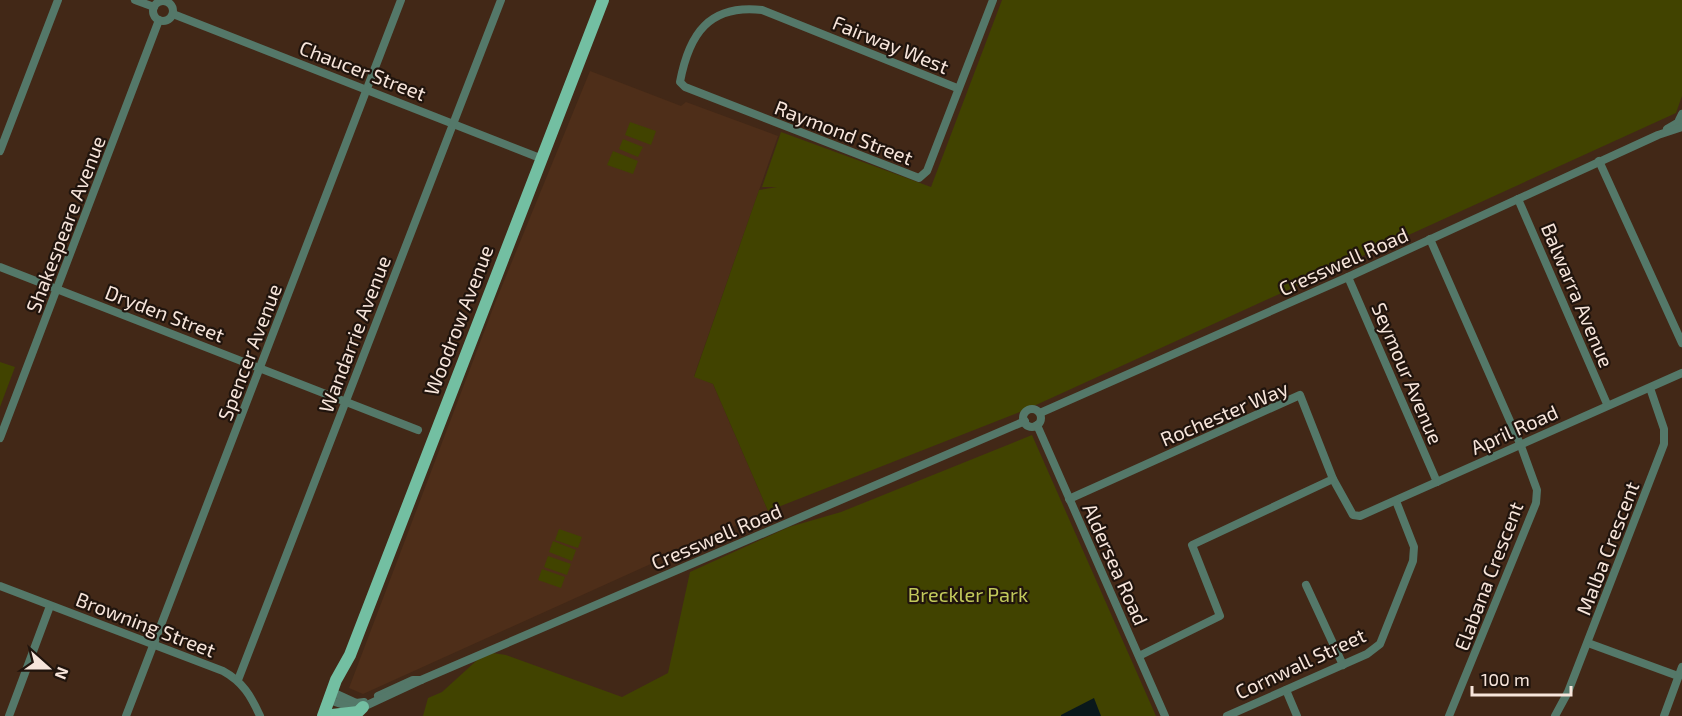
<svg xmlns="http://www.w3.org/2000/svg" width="1682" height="716" font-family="'Exo 2',sans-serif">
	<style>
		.built { fill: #4e2e19 }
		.green { fill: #414300 }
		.water { fill: #0a181b }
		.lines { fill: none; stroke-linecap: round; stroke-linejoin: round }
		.street { stroke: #547869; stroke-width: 8 }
		.primary { stroke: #73bfa2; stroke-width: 12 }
		.labels { text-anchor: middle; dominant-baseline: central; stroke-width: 4.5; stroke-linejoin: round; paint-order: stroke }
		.street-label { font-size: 20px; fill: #f7e5db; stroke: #20140d }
		.park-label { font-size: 20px; fill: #c2c95b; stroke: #20140d }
	</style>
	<rect width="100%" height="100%" fill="#422817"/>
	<path class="built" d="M590,71L681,106L686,102L778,136L694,376L713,384L768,511L363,694L349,688L495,303Z"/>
	<g class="green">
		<path d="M1002,0H1682V96L1676,113L1025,410L768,511L713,384L694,377L759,190L777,187H762L781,132L931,187Z"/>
		<path d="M630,122L656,131L651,145L625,135Z"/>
		<path d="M623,139L643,147L638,157L619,149Z"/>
		<path d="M613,151L638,161L633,174L607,165Z"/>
		<path d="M0,362L15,367L0,407Z"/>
		<path d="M1032,435L1156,716H423L428,698L442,692L486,652L506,655L622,697L668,673L690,572L789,527L841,512Z"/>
		<path d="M559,529L582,537L578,548L555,540Z"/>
		<path d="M553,541L576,550L572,561L549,552Z"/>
		<path d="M548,556L571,564L567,575L544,567Z"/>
		<path d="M542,569L565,577L561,588L538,580Z"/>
	</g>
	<path class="water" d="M1094,698L1101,716H1061V715Z"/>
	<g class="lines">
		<g class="street">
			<path d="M135,0L154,7"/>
			<circle cx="163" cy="11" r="10"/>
			<path d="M173,14L540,158"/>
			<path d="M957,88L762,10C709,4 689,34 680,82L685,87L919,178L927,171L993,0"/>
			<path d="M1681,126L1679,120L1682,114"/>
			<path d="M1667,129L1679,122"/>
			<path d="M0,151L58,0"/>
			<path d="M1599,161L1682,343"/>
			<path d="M1518,199L1607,404"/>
			<path d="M1430,239L1521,446L1537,490L1536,503L1449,716"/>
			<path d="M0,267L418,430"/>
			<path d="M1348,277L1437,482"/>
			<circle cx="1032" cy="418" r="9"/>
			<path d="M1040,413L1348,277L1658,135L1682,127"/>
			<path d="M1037,425L1165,716"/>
			<path d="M0,438L159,20"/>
			<path d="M1069,499L1300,395L1333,479L1353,515L1360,516L1682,373"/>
			<path d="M1306,585L1343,665"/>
			<path d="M0,586L223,671C243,682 251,696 260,716"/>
			<path d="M1588,643L1678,676"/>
			<path d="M1139,656L1220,616L1192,545L1333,479"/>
			<path d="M238,680L501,0"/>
			<path d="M1286,690L1297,716"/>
			<path d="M332,692L356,703L364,702"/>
			<path d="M378,696L413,680H421"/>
			<path d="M329,700L350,707H363L421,680L1025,421"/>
			<path d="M9,716L50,606"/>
			<path d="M126,716L401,0"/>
			<path d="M1227,716L1367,654L1380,644L1413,561L1414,547L1396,501"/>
			<path d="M1555,716L1568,692L1664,444V429L1650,388"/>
			<path d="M1664,716L1682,667"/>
		</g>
		<g class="primary">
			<path d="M332,715L358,712L363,707"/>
			<path d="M323,716L336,680L350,655L603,0"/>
		</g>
	</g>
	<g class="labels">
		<g class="street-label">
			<text transform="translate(891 44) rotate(22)">Fairway West</text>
			<text transform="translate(363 70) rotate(21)">Chaucer Street</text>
			<text transform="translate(844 132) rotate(21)">Raymond Street</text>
			<text transform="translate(65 224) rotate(-69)">Shakespeare Avenue</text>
			<text transform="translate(1343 261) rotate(-24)">Cresswell Road</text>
			<text transform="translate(1578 295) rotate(67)">Balwarra Avenue</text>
			<text transform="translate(165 313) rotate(21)">Dryden Street</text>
			<text transform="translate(458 320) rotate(-69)">Woodrow Avenue</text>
			<text transform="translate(354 334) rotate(-69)">Wandarrie Avenue</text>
			<text transform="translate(249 352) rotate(-69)">Spencer Avenue</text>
			<text transform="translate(1408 373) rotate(67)">Seymour Avenue</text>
			<text transform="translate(1224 413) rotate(-23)">Rochester Way</text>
			<text transform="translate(1514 429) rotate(-24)">April Road</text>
			<text transform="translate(716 536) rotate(-23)">Cresswell Road</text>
			<text transform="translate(1607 548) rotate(-69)">Malba Crescent</text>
			<text transform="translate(1116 564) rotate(66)">Aldersea Road</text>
			<text transform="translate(1488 576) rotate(-69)">Elabana Crescent</text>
			<text transform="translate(146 624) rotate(21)">Browning Street</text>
			<text transform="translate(1300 663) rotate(-25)">Cornwall Street</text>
		</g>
		<g class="park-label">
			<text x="968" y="594">Breckler Park</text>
		</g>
	</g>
	<g transform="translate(48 668) rotate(111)" stroke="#20140d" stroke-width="4.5" paint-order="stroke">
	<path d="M0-4.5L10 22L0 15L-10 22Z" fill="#f7e5db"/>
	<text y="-9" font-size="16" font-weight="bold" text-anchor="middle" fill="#f7e5db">N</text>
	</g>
	<path d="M1472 686v9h99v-9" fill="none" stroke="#f7e5db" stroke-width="3"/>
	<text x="1481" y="686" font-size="18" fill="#f7e5db" stroke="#20140d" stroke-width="4.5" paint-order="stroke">100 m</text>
</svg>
